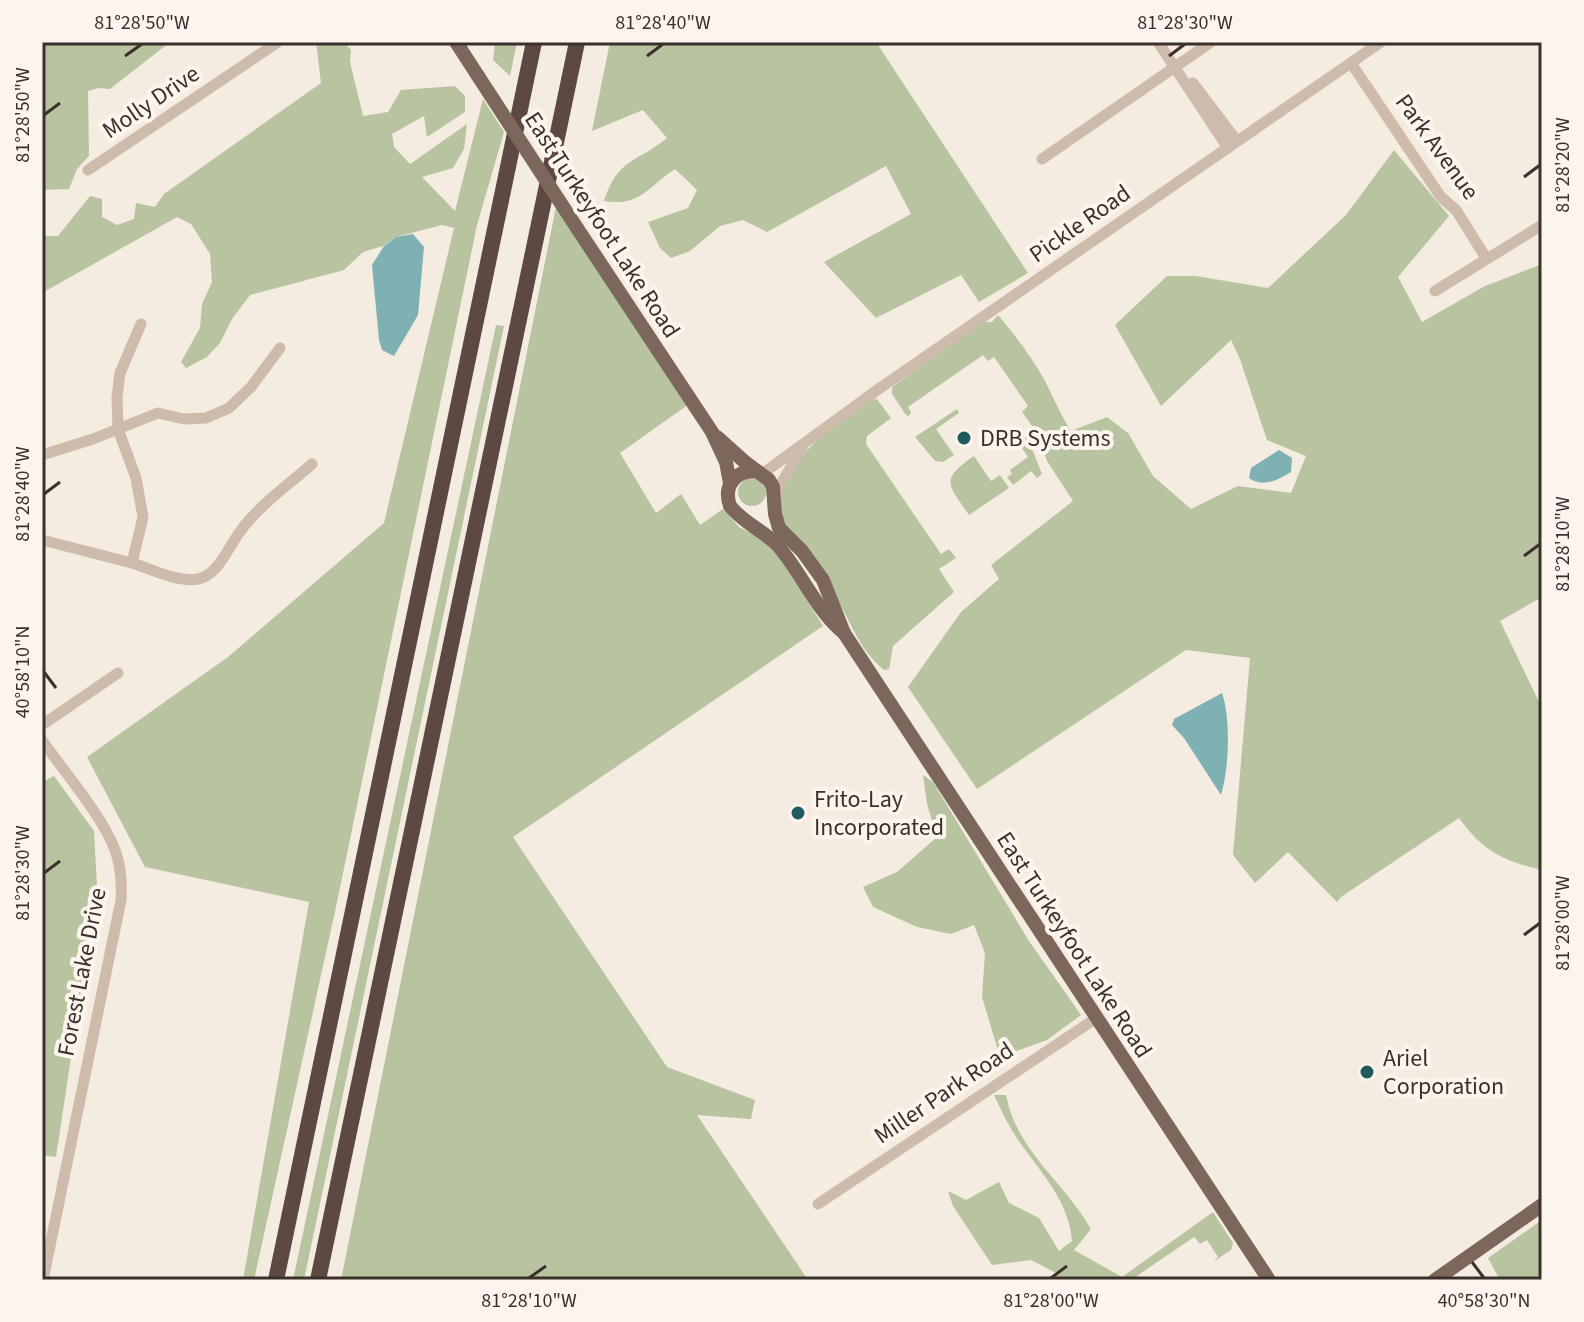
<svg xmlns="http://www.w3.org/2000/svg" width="1584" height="1322" font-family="'Source Sans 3',sans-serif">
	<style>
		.green { fill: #b8c4a0 }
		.water { fill: #7fb0b2 }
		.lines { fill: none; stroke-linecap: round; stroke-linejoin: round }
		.minor { stroke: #cdbbac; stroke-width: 11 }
		.major { stroke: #7d675c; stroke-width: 14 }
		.highway { stroke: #5c4a42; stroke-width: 16 }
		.major-bridge { stroke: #7d675c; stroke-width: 14 }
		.ticks { fill: none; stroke: #3b302b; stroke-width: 3 }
		.poi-dot { fill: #1f5a5e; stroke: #fbf5ee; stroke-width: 3 }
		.labels { text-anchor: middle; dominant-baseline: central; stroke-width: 8; stroke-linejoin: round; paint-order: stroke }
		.street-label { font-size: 24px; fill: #3b302b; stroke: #fbf5ee }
		.poi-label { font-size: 24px; fill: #3b302b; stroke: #fbf5ee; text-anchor: start }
		.neatline { fill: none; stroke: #3b302b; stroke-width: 3 }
		.ticks-label { font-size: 20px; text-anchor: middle; fill: #3b302b }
	</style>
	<rect width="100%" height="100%" fill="#f4ebe1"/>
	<g class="green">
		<path d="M42,42H170L110,89L98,88L88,91L89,156L77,169L69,189L42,190Z"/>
		<path d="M316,42H344L351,50L350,62L363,116L388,112L401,90L455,86L465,96V112L427,137L424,116L392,134L394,147L410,164L467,124L464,149L453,168L422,177L455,211L483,99L504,132L477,225L336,907L254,1280H243L309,902L145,867L87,757L228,657L384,523L454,228L442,225L396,237L383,246L363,252L344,270L250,295L232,319L220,343L207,357L186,368L181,362L200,328L202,304L212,282L210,254L191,224L177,217L42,293V236H58L90,196L102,199V217L117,225L134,219L136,203L155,207L164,194L321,83Z"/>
		<path d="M495,42H517L510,76L493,60Z"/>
		<path d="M610,42H876L1028,273L979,302L961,275L876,318L824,262L911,214L886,166L767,232L743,220L720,226L690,251L671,258L660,248L648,222L688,208L697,190L675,169C647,187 641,207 604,201C619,157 635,164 667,138L643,110L592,131Z"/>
		<path d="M1394,150L1449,216L1398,277L1422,322L1485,286L1542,264V597L1500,621L1542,708V870C1503,861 1483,851 1459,818L1341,897L1337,902L1288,852L1255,883L1233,855L1250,658L1186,650L977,789L908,687L961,612L999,579L991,565L1073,501L1047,461L1037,433L1022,412L1028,406L994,357L988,361L983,355L908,407L911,412L909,416L906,415L892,394V387L983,322H992L998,315C1015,335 1031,356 1044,379C1053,396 1060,414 1071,431L1107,417L1128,433L1153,476L1191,509L1238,486L1291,493L1306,456L1267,440L1240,359L1231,340L1161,406L1115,325L1167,276H1196L1268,288L1346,215Z"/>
		<path d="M556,207L689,404L620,453L656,513L681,494L700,525L723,509L739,527L757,536L780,558L823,626L513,837L667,1067L755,1100L751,1119L697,1115L808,1280H341Z"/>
		<path d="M496,325L504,326L304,1280H293Z"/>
		<path d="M877,399L891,418L867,436L866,444L941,554L949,549L956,558L939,569L954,592L893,646L889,669L884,670C858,649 851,621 834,594C821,574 792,546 784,525C764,470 833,426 872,400Z"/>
		<path d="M957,409L959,413L936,429L954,455L943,462L935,461L915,437Z"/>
		<path d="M1027,436L1042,474L1037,478L1031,471L1013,485L1007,477L1012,474L1010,470L1028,457L1018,442Z"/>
		<path d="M974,456L991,481L1000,475L1009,488L969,515C948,484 939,480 974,456Z"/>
		<circle cx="752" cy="492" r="14"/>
		<path d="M923,775L933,782L1029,941L1081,1015L1047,1040L1000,1057L982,997L985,953L974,925L951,934L917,927L873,907L863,887L897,872L937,837L927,804Z"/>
		<path d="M54,776L94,831L97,886L56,1157L42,1155V782Z"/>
		<path d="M994,1095H1006C1016,1150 1065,1183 1091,1229L1074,1250L1122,1277L1213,1212L1233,1243L1231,1250L1213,1262L1218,1257L1207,1240L1200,1244L1194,1237L1131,1280H1051L1058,1274L1031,1260L992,1265L953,1206L948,1191L966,1200L999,1182L1009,1203L1039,1218L1059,1251L1072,1241C1069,1202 1043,1175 1021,1144C1010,1129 1002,1112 994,1095Z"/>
		<path d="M1542,1220V1280H1500L1488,1258Z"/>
	</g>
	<g class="water">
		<path d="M413,234L424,247L418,315L394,356L382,350L379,340L372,265L384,246L396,237Z"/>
		<path d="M1279,450L1292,458L1291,472C1278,480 1263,488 1249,478L1251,468Z"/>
		<path d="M1222,693C1231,719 1229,769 1221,795L1184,738L1172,725L1174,719Z"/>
	</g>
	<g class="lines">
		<g class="minor">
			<path d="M1158,42L1228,148"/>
			<path d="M1351,63L1441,197L1456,210L1486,258"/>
			<path d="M1193,83L1237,141"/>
			<path d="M1042,159L1211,42"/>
			<path d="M88,170L278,42"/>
			<path d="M1435,291L1542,225"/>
			<path d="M42,455L93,439L158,413L184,419L206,418L229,408L251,387L280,348"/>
			<path d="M762,474L880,388L1381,42"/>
			<path d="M775,494L802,448"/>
			<path d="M42,540L132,563L143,517L136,478L118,429L117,397L120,373L141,324"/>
			<path d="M132,563C151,569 179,583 198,579C218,575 228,548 239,533C258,506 287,486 312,464"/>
			<path d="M42,725L118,673"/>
			<path d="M42,740C64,772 102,815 115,850C121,866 122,883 121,900L43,1280"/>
			<path d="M818,1204L1095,1019"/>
		</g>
		<g class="major">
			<path d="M456,42L478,76"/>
			<path d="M577,228L712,432L726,462L730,483"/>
			<path d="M717,437L746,463L769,480L773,487L775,514L779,528L802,551L823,580L844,633"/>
			<path d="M757,471C735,470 723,486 730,506C743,523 765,531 779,547C802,574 816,610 844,633L1269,1280"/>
			<path d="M1435,1280L1542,1205"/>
		</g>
		<g class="highway">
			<path d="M276,1280L534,42"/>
			<path d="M318,1280L577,42"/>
		</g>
		<path class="major-bridge" d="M478,76L577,228"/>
	</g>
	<path class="ticks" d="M125,56L142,44M647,56L663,44M1169,56L1185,44M44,115L60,103M1524,177L1540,165M44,494L60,482M1524,556L1540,544M44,672L56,688M44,873L60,861M1524,935L1540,923M1472,1262L1484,1278M529,1278L546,1266M1051,1278L1067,1266"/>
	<g class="poi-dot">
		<circle cx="964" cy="438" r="8"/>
		<circle cx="798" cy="813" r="8"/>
		<circle cx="1367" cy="1072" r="8"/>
	</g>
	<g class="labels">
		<g class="street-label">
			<text transform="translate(151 102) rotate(-34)">Molly Drive</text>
			<text transform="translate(1437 147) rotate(54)">Park Avenue</text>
			<text transform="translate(1080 224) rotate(-35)">Pickle Road</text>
			<text transform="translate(602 225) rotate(57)">East Turkeyfoot Lake Road</text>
			<text transform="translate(1074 945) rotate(57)">East Turkeyfoot Lake Road</text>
			<text transform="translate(82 972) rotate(-79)">Forest Lake Drive</text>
			<text transform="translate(944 1093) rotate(-34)">Miller Park Road</text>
		</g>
		<g class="poi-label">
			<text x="980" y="438">DRB Systems</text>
			<text x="814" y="799">Frito-Lay<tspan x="814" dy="28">Incorporated</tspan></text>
			<text x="1383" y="1058">Ariel<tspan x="1383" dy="28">Corporation</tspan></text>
		</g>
	</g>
	<rect width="1584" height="1322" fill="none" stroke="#fbf5ee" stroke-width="88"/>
	<rect x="44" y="44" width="1496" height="1234" class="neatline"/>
	<g class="ticks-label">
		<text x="142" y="29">81°28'50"W</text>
		<text x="663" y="29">81°28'40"W</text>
		<text x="1185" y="29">81°28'30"W</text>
		<text transform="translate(22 115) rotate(-90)" y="7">81°28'50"W</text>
		<text transform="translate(1562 165) rotate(-90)" y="7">81°28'20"W</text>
		<text transform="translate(22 494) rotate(-90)" y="7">81°28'40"W</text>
		<text transform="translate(1562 544) rotate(-90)" y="7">81°28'10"W</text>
		<text transform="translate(22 672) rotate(-90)" y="7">40°58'10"N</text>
		<text transform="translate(22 873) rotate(-90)" y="7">81°28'30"W</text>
		<text transform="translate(1562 923) rotate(-90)" y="7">81°28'00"W</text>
		<text x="529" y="1307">81°28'10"W</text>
		<text x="1051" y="1307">81°28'00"W</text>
		<text x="1484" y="1307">40°58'30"N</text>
	</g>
</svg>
